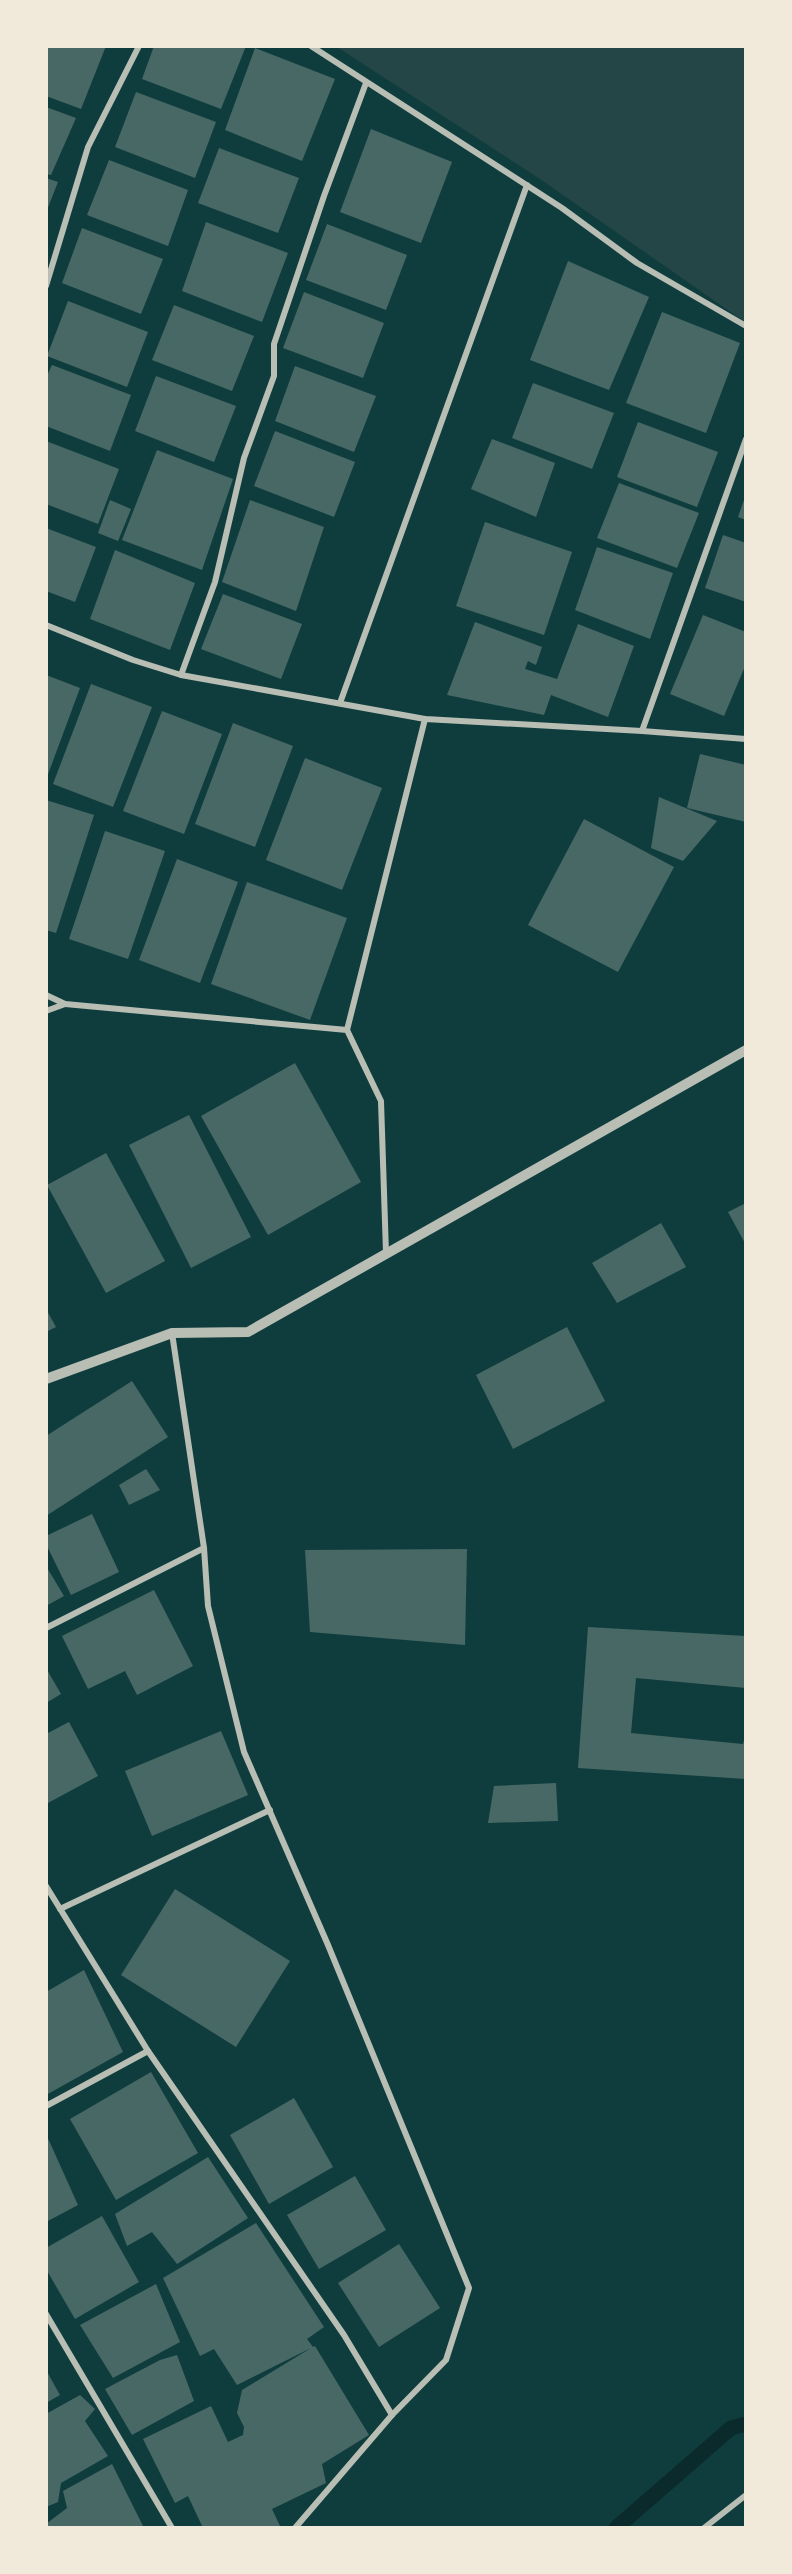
<svg xmlns="http://www.w3.org/2000/svg" width="792" height="2574" font-family="Figtree,sans-serif">
	<style>
		.green { fill: #244646 }
		.lines { fill: none; stroke-linecap: round; stroke-linejoin: round }
		.stream { stroke: #0a2a2b; stroke-width: 15 }
		.building { fill: #486865 }
		.minor { stroke: #b8beb3; stroke-width: 6 }
		.tertiary { stroke: #b8beb3; stroke-width: 10 }
	</style>
	<rect width="100%" height="100%" fill="#0f3d3e"/>
	<path class="green" d="M337,47H745V322L540,179Z"/>
	<g class="lines">
		<path class="stream" d="M616,2528L731,2428L746,2424"/>
	</g>
	<g class="building">
		<path d="M46,46H106L81,109L46,96Z"/>
		<path d="M154,46H246L221,109L142,79Z"/>
		<path d="M255,48L335,79L302,161L225,130Z"/>
		<path d="M136,92L216,122L195,178L115,147Z"/>
		<path d="M46,107L76,118L51,175L46,174Z"/>
		<path d="M371,129L452,162L421,243L340,212Z"/>
		<path d="M219,148L299,178L278,233L198,203Z"/>
		<path d="M109,160L188,190L168,246L87,215Z"/>
		<path d="M46,178L58,182L47,210H46Z"/>
		<path d="M206,222L288,253L262,322L182,291Z"/>
		<path d="M327,224L407,255L386,310L306,280Z"/>
		<path d="M82,228L163,259L141,314L62,283Z"/>
		<path d="M568,261L649,297L609,390L530,360Z"/>
		<path d="M304,292L384,323L363,378L283,348Z"/>
		<path d="M68,301L148,332L127,387L47,356Z"/>
		<path d="M174,305L254,336L232,391L152,360Z"/>
		<path d="M662,312L740,343L706,433L626,403Z"/>
		<path d="M52,365L131,395L110,451L46,426V378Z"/>
		<path d="M295,366L376,396L354,452L275,421Z"/>
		<path d="M156,376L236,406L214,462L135,431Z"/>
		<path d="M533,383L614,413L592,469L512,438Z"/>
		<path d="M638,422L718,452L697,507L617,477Z"/>
		<path d="M275,431L355,462L334,517L254,486Z"/>
		<path d="M492,439L555,463L536,517L471,489Z"/>
		<path d="M46,441L119,469L98,524L46,504Z"/>
		<path d="M157,450L233,479L202,570L122,540Z"/>
		<path d="M619,483L699,513L677,568L597,538Z"/>
		<path d="M745,497H746V520L738,517Z"/>
		<path d="M110,500L131,509L118,541L98,533Z"/>
		<path d="M250,500L324,527L296,611L222,582Z"/>
		<path d="M485,522L572,552L544,635L456,606Z"/>
		<path d="M46,528L96,547L75,602L46,591Z"/>
		<path d="M723,535L746,543V602L705,588Z"/>
		<path d="M597,547L673,573L650,639L575,610Z"/>
		<path d="M115,550L195,583L170,650L90,619Z"/>
		<path d="M223,594L302,624L281,679L201,649Z"/>
		<path d="M703,615L746,632V664L724,716L670,694Z"/>
		<path d="M475,622L542,647L536,665L528,661L525,669L557,679L578,624L634,646L608,717L551,695L544,715L447,695Z"/>
		<path d="M46,675L80,688L47,777H46Z"/>
		<path d="M91,684L152,707L113,807L53,784Z"/>
		<path d="M162,711L222,734L184,834L123,811Z"/>
		<path d="M233,723L293,746L255,847L195,824Z"/>
		<path d="M700,754L746,765V822L687,808Z"/>
		<path d="M305,758L382,788L342,890L266,860Z"/>
		<path d="M659,797L717,821L683,861L651,848Z"/>
		<path d="M46,800L94,815L56,933L46,930Z"/>
		<path d="M584,819L674,867L618,972L528,925Z"/>
		<path d="M105,831L165,851L128,959L69,939Z"/>
		<path d="M177,859L238,882L200,983L139,960Z"/>
		<path d="M247,882L347,918L310,1020L211,984Z"/>
		<path d="M295,1063L361,1182L268,1235L201,1116Z"/>
		<path d="M189,1115L251,1237L191,1268L129,1145Z"/>
		<path d="M106,1153L165,1261L106,1293L47,1185Z"/>
		<path d="M746,1203V1245L728,1212Z"/>
		<path d="M661,1223L686,1267L617,1303L592,1263Z"/>
		<path d="M46,1309L56,1327L46,1332Z"/>
		<path d="M567,1327L605,1401L513,1449L476,1375Z"/>
		<path d="M132,1381L168,1437L46,1516V1436Z"/>
		<path d="M146,1469L160,1490L129,1505L119,1485Z"/>
		<path d="M92,1514L119,1572L71,1595L46,1544V1536Z"/>
		<path d="M467,1549L465,1645L310,1632L305,1550Z"/>
		<path d="M46,1566L64,1596L46,1606Z"/>
		<path d="M154,1590L193,1666L137,1695L125,1671L88,1689L62,1636Z"/>
		<path d="M588,1627L746,1636V1688L636,1678L631,1733L743,1744L746,1733V1779L578,1768Z"/>
		<path d="M46,1668L61,1694L46,1703Z"/>
		<path d="M69,1722L98,1776L46,1804V1734Z"/>
		<path d="M221,1731L248,1795L152,1836L125,1771Z"/>
		<path d="M556,1783L558,1821L488,1823L494,1786Z"/>
		<path d="M175,1889L290,1961L236,2047L121,1975Z"/>
		<path d="M84,1970L123,2052L46,2095V1992Z"/>
		<path d="M151,2072L198,2153L116,2200L70,2119Z"/>
		<path d="M294,2098L333,2167L269,2204L230,2135Z"/>
		<path d="M46,2134L78,2205L46,2222Z"/>
		<path d="M208,2157L248,2218L177,2264L152,2232L127,2246L115,2214Z"/>
		<path d="M355,2176L386,2230L319,2269L287,2215Z"/>
		<path d="M102,2216L139,2282L75,2319L46,2269V2248Z"/>
		<path d="M256,2223L324,2327L307,2339L313,2347L315,2346L369,2435L322,2464L326,2483L272,2509L281,2528H203L188,2496L175,2503L143,2439L211,2406L228,2442L243,2435L244,2427L237,2413L242,2390L311,2348L237,2385L214,2349L200,2356L163,2278Z"/>
		<path d="M399,2244L440,2308L379,2347L338,2283Z"/>
		<path d="M156,2284L180,2342L113,2378L80,2325Z"/>
		<path d="M177,2355L194,2401L132,2435L105,2389L160,2360Z"/>
		<path d="M46,2370L60,2395L46,2403Z"/>
		<path d="M80,2395L95,2409L85,2421L108,2456L61,2483L58,2502L46,2507V2414Z"/>
		<path d="M112,2464L144,2528H46V2524L67,2508L63,2491Z"/>
	</g>
	<g class="lines">
		<g class="minor">
			<path d="M311,46L562,208L637,263L746,326"/>
			<path d="M46,286L88,147L139,46"/>
			<path d="M46,625L133,660L181,675L425,719L642,731L746,739"/>
			<path d="M181,675L215,582L244,458L274,376V344L324,196L366,83"/>
			<path d="M340,703L527,185"/>
			<path d="M642,731L746,439"/>
			<path d="M46,995L65,1004L347,1030L381,1101L386,1253"/>
			<path d="M46,1011L65,1004"/>
			<path d="M347,1030L425,719"/>
			<path d="M46,1628L204,1548"/>
			<path d="M46,1886L148,2051L344,2335L392,2415L446,2360L469,2288L328,1945L244,1752L208,1606L204,1548L172,1333"/>
			<path d="M60,1909L270,1810"/>
			<path d="M46,2106L148,2051"/>
			<path d="M46,2314L172,2528"/>
			<path d="M295,2528L392,2415"/>
			<path d="M704,2528L746,2495"/>
		</g>
		<path class="tertiary" d="M46,1379L172,1333L248,1332L746,1050"/>
	</g>
	<rect width="792" height="2574" fill="none" stroke="#f1e9da" stroke-width="96"/>
</svg>
